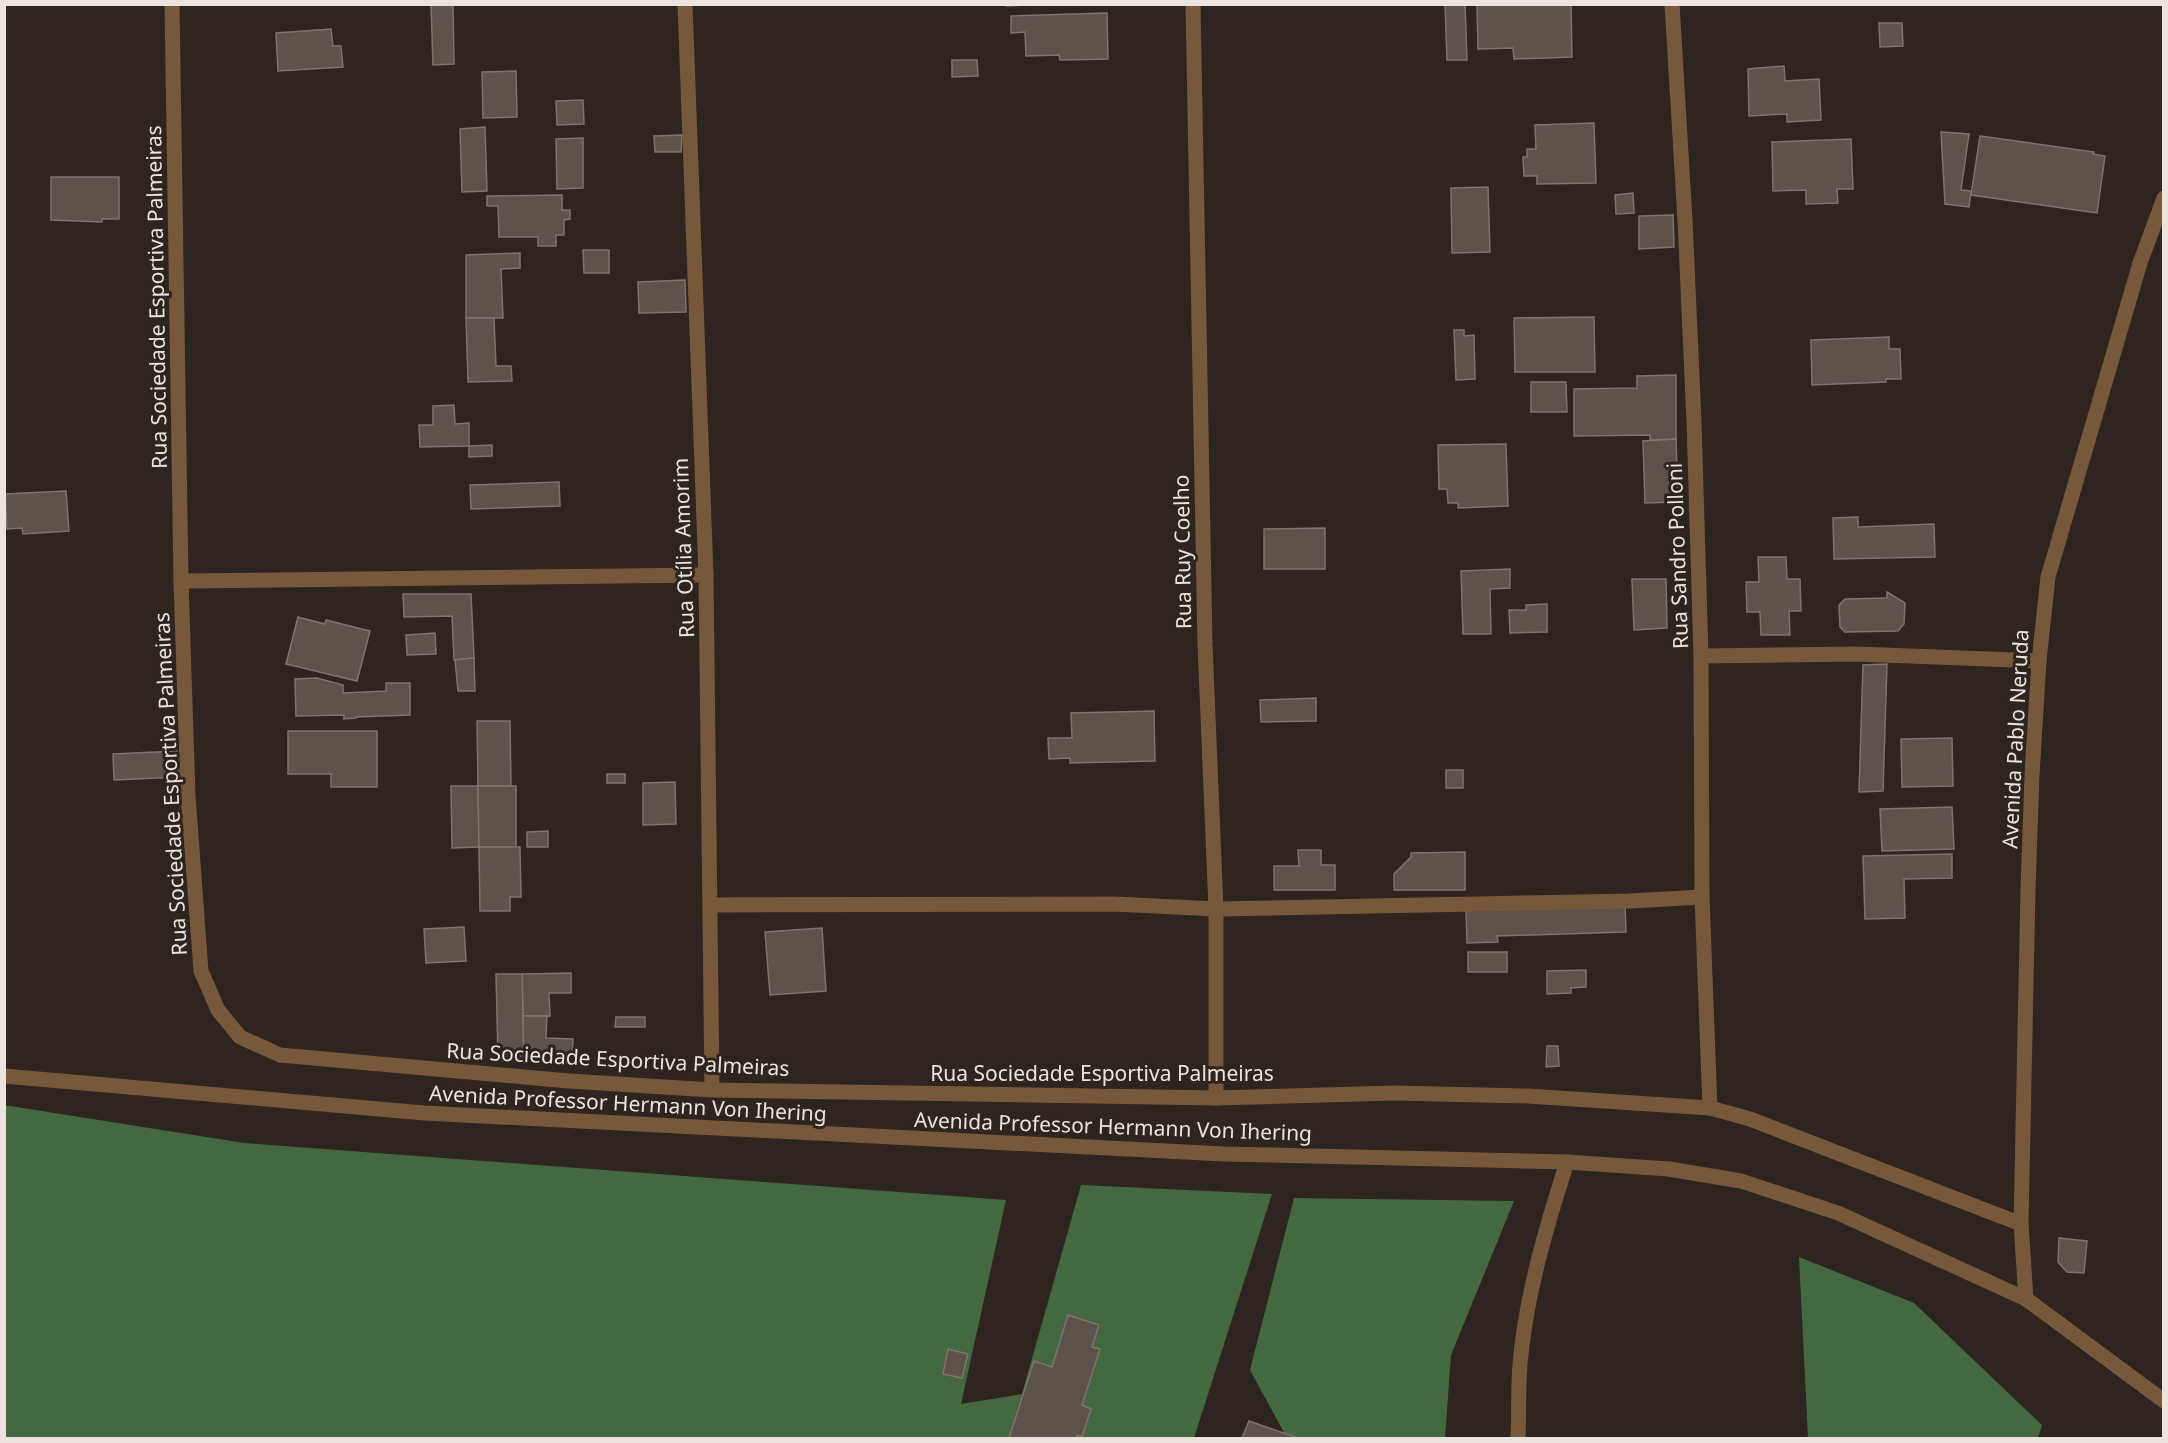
<svg xmlns="http://www.w3.org/2000/svg" width="2168" height="1443" font-family="'Noto Sans',sans-serif">
	<style>
		.forest { fill: #44683f }
		.building { fill: #5d524c; stroke: #7f736d; stroke-width: 1.5 }
		.lines { fill: none; stroke-linecap: round; stroke-linejoin: round }
		.minor { stroke: #78583a; stroke-width: 15 }
		.labels { text-anchor: middle; dominant-baseline: central; stroke-width: 6; stroke-linejoin: round; paint-order: stroke }
		.street-label { font-size: 21px; fill: #eae3e0; stroke: #2f2520 }
	</style>
	<rect width="100%" height="100%" fill="#2f2520"/>
	<g class="forest">
		<path d="M4,1105L244,1143L1006,1200L961,1404L1022,1394L1081,1185L1272,1194L1194,1438H5Z"/>
		<path d="M1294,1198L1514,1201L1451,1355L1445,1438H1287L1250,1370Z"/>
		<path d="M1799,1257L1914,1303L2042,1425L2038,1438H1808Z"/>
	</g>
	<g class="building">
		<path d="M431,4H453L454,64L433,65Z"/>
		<path d="M1006,4H1049L1006,6Z"/>
		<path d="M1445,4H1465L1467,60H1447Z"/>
		<path d="M1477,4H1571L1572,57L1514,59L1513,48L1478,49Z"/>
		<path d="M1107,13L1108,59L1060,60L1059,55L1026,56L1025,32L1011,33V16Z"/>
		<path d="M1879,23H1902L1903,46L1880,47Z"/>
		<path d="M331,29L333,46H341L343,67L278,71L276,33Z"/>
		<path d="M952,60H977L978,76L952,77Z"/>
		<path d="M1784,66L1785,81L1819,79L1821,120L1787,122V114L1749,116L1748,69Z"/>
		<path d="M516,71L517,117L483,118L482,72Z"/>
		<path d="M583,100L584,124L557,125L556,101Z"/>
		<path d="M1594,123L1596,183L1537,184V176H1524L1523,157H1527V149H1536L1535,125Z"/>
		<path d="M485,127L487,191L462,192L460,129Z"/>
		<path d="M1941,132L1969,134L1961,190L1971,191L1969,207L1945,204Z"/>
		<path d="M682,135L681,152H655L654,136Z"/>
		<path d="M1980,136L2094,152L2093,154L2105,156L2097,213L1971,195Z"/>
		<path d="M583,138V188L557,189L556,139Z"/>
		<path d="M1851,139L1853,189H1837L1838,203L1806,204V190L1773,191L1772,142Z"/>
		<path d="M51,177H119V219H102V222L51,220Z"/>
		<path d="M1488,187L1490,252L1452,253L1451,188Z"/>
		<path d="M1633,193L1634,213L1616,214L1615,195Z"/>
		<path d="M562,195V210H570V219L564,220V235H556V246H538V237H499L498,206H487V196Z"/>
		<path d="M1673,215L1674,247L1639,249V216Z"/>
		<path d="M583,250H609V273H584Z"/>
		<path d="M520,253V268L501,269L503,318H466V255Z"/>
		<path d="M685,280L686,312L639,313L638,282Z"/>
		<path d="M1594,317L1595,372H1515L1514,318Z"/>
		<path d="M466,318H494L496,366H511L512,381L468,382Z"/>
		<path d="M1454,330H1464V336L1474,335L1475,379L1456,380Z"/>
		<path d="M1889,337V349H1900L1901,379H1886V382L1812,385L1811,340Z"/>
		<path d="M1676,375V439L1650,440V435L1574,436V389L1637,388V376Z"/>
		<path d="M1531,382H1566L1567,412H1531Z"/>
		<path d="M454,405L455,424L469,423V446L420,447L419,425H433V406Z"/>
		<path d="M1676,439L1678,502L1645,503L1643,441Z"/>
		<path d="M1506,444L1508,506L1458,508V503H1448L1447,489H1439L1438,445Z"/>
		<path d="M492,445V456L469,457V446Z"/>
		<path d="M559,482L560,506L471,509L470,485Z"/>
		<path d="M66,491L69,531L23,534L22,528L7,529L5,494Z"/>
		<path d="M1858,517V527L1934,524L1935,557L1834,559L1833,518Z"/>
		<path d="M1325,528V569H1264V529Z"/>
		<path d="M1758,557H1786L1787,579H1800L1801,611H1789L1790,635H1761L1760,612H1747L1746,582H1759Z"/>
		<path d="M1510,569V588L1490,589L1491,634H1463L1461,571Z"/>
		<path d="M1632,579H1666L1667,628L1634,630Z"/>
		<path d="M1887,592L1905,603L1904,624L1898,631L1845,632L1840,627L1839,605L1845,599L1887,598Z"/>
		<path d="M403,594H471L474,658L454,660L452,616L404,617Z"/>
		<path d="M1547,604V632L1510,633L1509,610H1526V605Z"/>
		<path d="M298,617L325,624L326,620L370,631L357,681L286,664Z"/>
		<path d="M435,633L436,654L407,655L406,635Z"/>
		<path d="M474,658L475,691H458L455,660Z"/>
		<path d="M1887,664L1883,791L1859,792L1863,665Z"/>
		<path d="M317,678L343,685V693L386,691V683H410V715L356,717V718L344,719V715L296,716L295,679Z"/>
		<path d="M1316,698V721L1261,722L1260,700Z"/>
		<path d="M1154,711L1155,761L1070,763V758L1049,759L1048,738H1072L1071,713Z"/>
		<path d="M477,721H510L511,786H478Z"/>
		<path d="M288,731H377V787H331V774H288Z"/>
		<path d="M1952,738L1953,786L1902,787L1901,739Z"/>
		<path d="M177,751L179,777L114,780L113,754Z"/>
		<rect x="1446" y="770" width="17" height="18"/>
		<rect x="607" y="774" width="18" height="9"/>
		<path d="M675,782L676,824L643,825V783Z"/>
		<path d="M451,786H478L479,847L452,848Z"/>
		<path d="M478,786H516V847H479Z"/>
		<path d="M1952,807L1954,849L1882,851L1880,809Z"/>
		<path d="M548,831V847H527V832Z"/>
		<path d="M479,847H520L521,897H510V911H480Z"/>
		<path d="M1298,850H1321V865H1335V890H1274V866H1299Z"/>
		<path d="M1465,852V890H1394V874L1411,857V853Z"/>
		<path d="M1952,854V878L1904,879L1905,918L1865,919L1863,856Z"/>
		<path d="M1625,904L1626,932L1497,936L1498,942L1467,943L1466,910Z"/>
		<path d="M464,927L466,961L426,963L424,929Z"/>
		<path d="M822,928L826,991L770,995L765,932Z"/>
		<rect x="1468" y="952" width="39" height="20"/>
		<path d="M1586,970V987L1571,988V993L1547,994V971Z"/>
		<path d="M571,973V993H549L550,1016H523L522,974Z"/>
		<path d="M496,974H522L524,1060L498,1059Z"/>
		<path d="M523,1016H547L546,1038L573,1039L572,1061L524,1060Z"/>
		<path d="M616,1017H645V1027H615Z"/>
		<path d="M1547,1046H1558L1559,1066L1546,1067Z"/>
		<path d="M2059,1238L2087,1241L2084,1273L2067,1272L2058,1262Z"/>
		<path d="M1068,1315L1099,1325L1092,1347L1100,1349L1082,1405L1091,1409L1082,1437L1077,1435L1076,1438H1009L1034,1361L1052,1367Z"/>
		<path d="M948,1349L968,1354L962,1378L943,1374Z"/>
		<path d="M1249,1421L1298,1438H1242Z"/>
	</g>
	<g class="lines">
		<g class="minor">
			<path d="M172,4L181,581L188,796L201,971L218,1010L240,1037L280,1055L569,1081L712,1090L1216,1098L1394,1093L1528,1096L1710,1108L1750,1119L2021,1224"/>
			<path d="M685,4L706,575L712,1090"/>
			<path d="M1193,4L1205,644L1216,909V1098"/>
			<path d="M1672,4L1685,220L1694,421L1701,656L1702,897L1710,1108"/>
			<path d="M181,581L706,575"/>
			<path d="M1701,656L1857,654L2039,661"/>
			<path d="M711,905L1114,904L1216,909L1630,901L1702,897"/>
			<path d="M4,1076L424,1113L1224,1154L1567,1162L1669,1169L1741,1181L1838,1213L2026,1299L2164,1401"/>
			<path d="M2026,1299L2021,1224L2028,889L2032,775L2039,661L2048,577L2140,263L2164,198"/>
			<path d="M1518,1438C1519,1414 1518,1389 1520,1364C1526,1295 1546,1228 1567,1162"/>
		</g>
	</g>
	<g class="labels">
		<g class="street-label">
			<text transform="translate(156 297) rotate(-91)">Rua Sociedade Esportiva Palmeiras</text>
			<text transform="translate(683 548) rotate(-92)">Rua Otília Amorim</text>
			<text transform="translate(1182 552) rotate(-91)">Rua Ruy Coelho</text>
			<text transform="translate(1677 556) rotate(-92)">Rua Sandro Polloni</text>
			<text transform="translate(2015 739) rotate(-87)">Avenida Pablo Neruda</text>
			<text transform="translate(170 784) rotate(-93)">Rua Sociedade Esportiva Palmeiras</text>
			<text transform="translate(618 1059) rotate(3)">Rua Sociedade Esportiva Palmeiras</text>
			<text x="1102" y="1073">Rua Sociedade Esportiva Palmeiras</text>
			<text transform="translate(628 1103) rotate(3)">Avenida Professor Hermann Von Ihering</text>
			<text transform="translate(1113 1126) rotate(2)">Avenida Professor Hermann Von Ihering</text>
		</g>
	</g>
	<rect width="2168" height="1443" fill="none" stroke="#eae3e0" stroke-width="12"/>
</svg>
